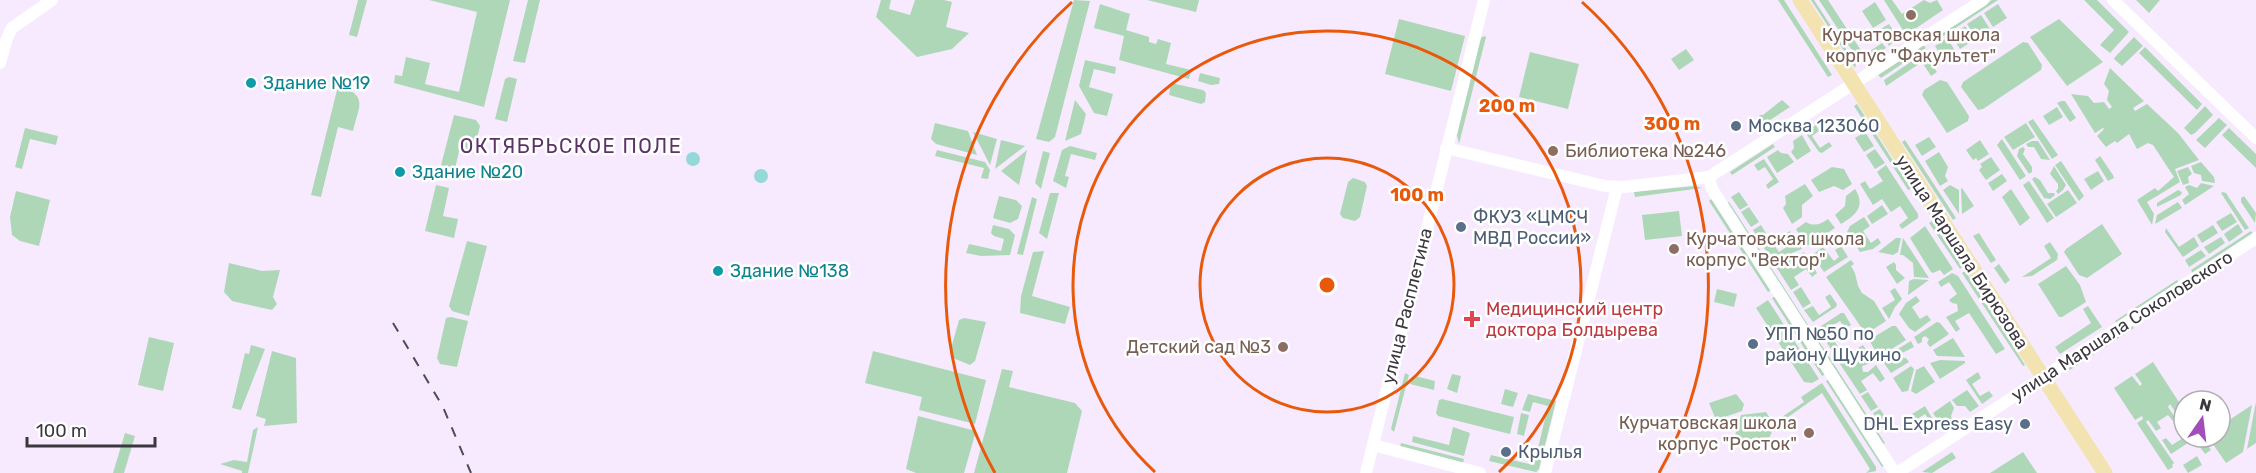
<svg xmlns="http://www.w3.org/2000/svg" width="2256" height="473" font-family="Rubik,sans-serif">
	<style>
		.green { fill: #aed7b8 }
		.water { fill: #94d8da }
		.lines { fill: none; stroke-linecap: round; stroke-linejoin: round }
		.minor { stroke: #fff; stroke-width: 12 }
		.major { stroke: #f2e3b0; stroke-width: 15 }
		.rail { stroke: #504a53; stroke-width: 2; stroke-dasharray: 10 10; stroke-linecap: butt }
		.ring { fill: none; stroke: #e8590c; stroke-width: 3 }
		.education-dot { fill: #8d6e63; stroke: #fff; stroke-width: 2 }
		.culture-dot { fill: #0f9aa8; stroke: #fff; stroke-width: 2 }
		.service-dot { fill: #5c6f8a; stroke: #fff; stroke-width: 2 }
		.health-dot { fill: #e0444e; stroke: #fff; stroke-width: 2 }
		.labels { text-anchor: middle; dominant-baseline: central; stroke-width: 5; stroke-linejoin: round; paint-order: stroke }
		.education-label { font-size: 18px; fill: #785e54; stroke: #fff; text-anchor: start }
		.culture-label { font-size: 18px; fill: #0d838f; stroke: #fff; text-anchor: start }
		.service-label { font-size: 18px; fill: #4e5e75; stroke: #fff; text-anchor: start }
		.street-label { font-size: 18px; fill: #3c373f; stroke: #fff }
		.health-label { font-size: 18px; fill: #be3a42; stroke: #fff; text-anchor: start }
		.neighbourhood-label { font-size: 20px; letter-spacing: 1.5px; fill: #5c3268; stroke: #fff }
		.centre { fill: #e8590c; stroke: #fff; stroke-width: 3 }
		.ring-label { font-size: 18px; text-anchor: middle; font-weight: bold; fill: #e8590c; stroke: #fff; stroke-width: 5; stroke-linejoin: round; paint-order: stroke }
	</style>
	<rect width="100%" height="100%" fill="#f7eaff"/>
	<g class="green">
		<path d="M358,0H367L357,37L349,35Z"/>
		<path d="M429,0H510L484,107L394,83L395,75L402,76L406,57L430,63L425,84L459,92L477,12Z"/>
		<path d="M528,0H540L525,63L513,61Z"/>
		<path d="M881,0H891L889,9L910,15L915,0H944L952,2L946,27L969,33L952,49L917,57L876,17Z"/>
		<path d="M1074,0L1090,1L1055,137L1049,142L1036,139Z"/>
		<path d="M1147,0H1199L1196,12Z"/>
		<path d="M1778,0H1784L1832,75L1828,77Z"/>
		<path d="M1811,0H1814L1856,64L1855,68Z"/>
		<path d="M1819,0H1828L1864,55L1882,43L1886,48L1861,64Z"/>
		<path d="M1884,0H1892L1902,14L1924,0L1930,3L1937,0L1943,10L1906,35Z"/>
		<path d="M1992,0H1998L1931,44L1930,41Z"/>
		<path d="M2084,0H2097L2129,32L2110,53L2100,45L2114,30Z"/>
		<path d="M2136,0H2160L2149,13Z"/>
		<path d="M1875,2L1886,20L1873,28L1862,11Z"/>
		<path d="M1100,4L1130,14L1126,30L1149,37V42L1156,44L1158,39L1171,43L1166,64L1191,70L1189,79L1119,60L1124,36L1094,28Z"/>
		<path d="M1998,4L2007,18L1993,27L1984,13Z"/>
		<path d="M1981,15L1990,29L1976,38L1967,24Z"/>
		<path d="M1399,19L1465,36L1451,91L1385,74Z"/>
		<path d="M2059,19L2103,62L2067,86L2030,37Z"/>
		<path d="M1889,24L1898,38L1889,46L1879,30Z"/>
		<path d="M1965,26L1974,40L1960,49L1951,35Z"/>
		<path d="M1484,36L1486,37L1459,144L1457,135L1481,38Z"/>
		<path d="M2134,37L2143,46L2122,66L2114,59L2115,57Z"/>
		<path d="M1947,38L1956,52L1944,60L1935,46Z"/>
		<path d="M2023,42L2028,43L2042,65L2041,70L1983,109L1978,110L1961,87L1963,82Z"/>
		<path d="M1923,45L1926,48L1881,78L1878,75Z"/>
		<path d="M2145,47L2202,104L2197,110L2139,53Z"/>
		<path d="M1686,49L1694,60L1679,70L1671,59Z"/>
		<path d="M1530,52L1579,64L1568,109L1519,97Z"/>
		<path d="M1924,53L1937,72L1931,76L1922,62L1886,86L1884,80Z"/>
		<path d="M1085,60L1116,67L1115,74L1094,69L1089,87L1113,94L1107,116L1094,113L1079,86Z"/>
		<path d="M2110,68L2144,101L2133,108L2135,111L2147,104L2178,133L2199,160L2175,169L2180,182L2147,202L2154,214L2152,225L2137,200L2155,188L2158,191L2174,177L2153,145L2148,143L2137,149L2129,134L2117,143L2115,141L2106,147L2097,136L2104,129L2103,128L2095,133L2071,94L2088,96L2094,103L2104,102L2109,109L2112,107L2107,100L2109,91L2104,84Z"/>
		<path d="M1200,73L1220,78L1219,84L1211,85L1198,81Z"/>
		<path d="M509,77L517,79L507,122L495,119L505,79Z"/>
		<path d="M1940,80L1947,82L1969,116L1968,121L1947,133L1922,95L1924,90Z"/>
		<path d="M1171,83L1203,90L1206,93L1205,102L1201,104L1169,95Z"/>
		<path d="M338,86C369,95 359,106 353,131L338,127L321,197L311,195Z"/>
		<path d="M1075,100L1086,114L1081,134L1065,141Z"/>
		<path d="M1782,100L1790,107L1764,124L1759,115H1763Z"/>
		<path d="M2061,101H2065L2076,118L2070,122L2057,103Z"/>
		<path d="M1857,104L1911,189L1908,190L1854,106Z"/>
		<path d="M2205,106L2213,115L2195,133L2191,135L2184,128Z"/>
		<path d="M2057,107L2063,117L2049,125L2043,116Z"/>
		<path d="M454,115L476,120L480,126L473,154L459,151L455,169L441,165Z"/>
		<path d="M2219,118L2227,125L2205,148L2196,140Z"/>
		<path d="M2033,119L2058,155L2052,159L2028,122Z"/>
		<path d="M935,123L968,131L977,155L936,144L931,139Z"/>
		<path d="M2026,123L2035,137L2013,150L2004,137Z"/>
		<path d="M1816,125L1819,131L1812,136L1820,148L1829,142L1832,146L1822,153L1819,152L1805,132Z"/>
		<path d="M25,128L58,136L56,145L30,139L22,169L15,167Z"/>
		<path d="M2229,128L2256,154V168L2222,135Z"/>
		<path d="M973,132L997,139L990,165Z"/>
		<path d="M1865,132L1874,146L1864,152L1855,138Z"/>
		<path d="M1802,135L1811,151L1797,160L1791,152L1794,148L1793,141Z"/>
		<path d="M1929,137L1936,147L1922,156L1915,145Z"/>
		<path d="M2002,139L2026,176L2020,180L1997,145Z"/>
		<path d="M1001,140L1025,146L995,169Z"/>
		<path d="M1905,140L1956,218L1953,220L1902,142Z"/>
		<path d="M1980,140L1989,154L1978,161L1976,158L1973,160L1966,150Z"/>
		<path d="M2032,141H2038L2050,160L2041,159L2034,147H2028L2026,144Z"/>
		<path d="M1773,144L1775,147L1732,175L1730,172Z"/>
		<path d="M1070,146L1097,153L1095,160L1071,154L1065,176L1069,177L1066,188L1053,181L1062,150Z"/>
		<path d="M2023,147L2025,149L2023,154L2032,167V172L2029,174L2017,156L2019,149Z"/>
		<path d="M1875,149L1885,163L1875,169L1866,155Z"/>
		<path d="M937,150L985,162L990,170L988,179L981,178L984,168L935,156Z"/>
		<path d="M1027,150L1019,185L1001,171Z"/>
		<path d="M1778,150L1781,153L1788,154L1794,162L1777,173L1767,157Z"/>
		<path d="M1043,151L1050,153L1041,189L1035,183Z"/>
		<path d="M1939,152L1948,167L1945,176L1948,181L1940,186L1925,161Z"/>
		<path d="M2100,156L2113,175L2114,178L2108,181L2095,160Z"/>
		<path d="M1991,157L2000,170L1986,180L1979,170L1982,167L1980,164Z"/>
		<path d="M1764,159L1779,182L1768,189L1766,185L1773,179L1765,167L1758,171L1754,165Z"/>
		<path d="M2061,161L2084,196L2079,201L2055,165Z"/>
		<path d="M2201,162L2214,177L2215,183L2202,181L2201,175L2194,173L2191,166Z"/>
		<path d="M1886,165L1918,214V218L1902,229L1899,225L1908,218L1900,206L1891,212L1882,199L1873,205L1860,184L1865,181L1870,189L1883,181L1877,172Z"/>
		<path d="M2054,166L2066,185L2063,190L2058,194L2056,191L2058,189V184L2050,174Z"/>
		<path d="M1832,167L1844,169L1852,184L1843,190L1834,186L1819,192L1811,180Z"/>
		<path d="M2188,167L2192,174L2188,177L2189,183L2183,185L2177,171Z"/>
		<path d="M2098,171L2104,181L2091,190L2084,179Z"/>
		<path d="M2002,174L2007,181L1993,191L1988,183Z"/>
		<path d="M2035,177L2040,180L2048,193H2054L2055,195L2050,199L2044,198L2032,179Z"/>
		<path d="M1353,178L1365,182L1367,186L1360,217L1355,221L1343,218L1340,214L1348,182Z"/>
		<path d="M2029,181L2054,218L2047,223L2023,185Z"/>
		<path d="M2201,183L2214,186L2185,205L2182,200L2189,194L2185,187L2189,185L2197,188Z"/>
		<path d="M1805,184L1813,196L1802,205V217L1792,224L1783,208L1786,204L1785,196Z"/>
		<path d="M436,185L449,188L443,216L458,219L454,238L425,231Z"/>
		<path d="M1950,185L1959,190V214L1943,190Z"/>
		<path d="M1695,186L1702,188L1635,197L1634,192Z"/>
		<path d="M1962,188L1974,206L1962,214L1961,189Z"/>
		<path d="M1855,189C1866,206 1856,215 1841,224L1835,215L1845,206L1846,196Z"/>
		<path d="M2011,189L2030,218L2020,226L2002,197Z"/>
		<path d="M2068,190L2077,203L2056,217L2047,204Z"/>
		<path d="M2178,190L2182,192L2181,195L2157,207V203Z"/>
		<path d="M16,191L50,200L39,246L20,241L12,235L10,217Z"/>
		<path d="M1739,192L1748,205L1740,210L1731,197Z"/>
		<path d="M2223,192L2226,193L2249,228L2245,230L2221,193Z"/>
		<path d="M1050,193H1059L1047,239L1039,233Z"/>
		<path d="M999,196L1016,200L1022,206L1018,219L1010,223L993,218Z"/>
		<path d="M2244,196L2256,213L2255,223L2241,202V198Z"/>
		<path d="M1032,197L1037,199L1023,255L1017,254Z"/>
		<path d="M1713,198L1772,290L1768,292L1709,201Z"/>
		<path d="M1729,202L1808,325L1806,327L1726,203Z"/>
		<path d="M2178,202L2182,208L2155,224L2157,215Z"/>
		<path d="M1882,205L1888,214L1872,224L1867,216Z"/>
		<path d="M1749,207L1759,222L1751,227L1741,212Z"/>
		<path d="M1679,211L1682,236L1645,240L1642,215Z"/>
		<path d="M2231,213L2237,222L2222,231L2216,222Z"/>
		<path d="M1864,217L1870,226L1863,231L1871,243L1878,238L1881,243L1873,249L1860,252L1847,232L1850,226Z"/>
		<path d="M1828,219L1835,228L1809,245H1805L1796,229L1806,222C1814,227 1821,224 1828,219Z"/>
		<path d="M1932,221L1962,267L1960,269L1929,223Z"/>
		<path d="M2102,224L2122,254L2087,278L2079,275L2064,252L2066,249Z"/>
		<path d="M2238,224L2243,232L2229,242L2224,234Z"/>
		<path d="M993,225L1009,229L1015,235L1010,255L981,256L966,253L969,244L1001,251L1004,239L994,236L991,233Z"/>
		<path d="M1761,225L1770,240L1762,245L1753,230Z"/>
		<path d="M2213,225L2218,233L2202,243L2197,235Z"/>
		<path d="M1925,226L1953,269L1944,275L1940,270L1933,273L1931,272L1910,238Z"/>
		<path d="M2166,228L2179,247L2194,237L2199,246L2183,257L2165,232Z"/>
		<path d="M1790,231L1802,249L1792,253L1791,260L1798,262L1801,258V254L1804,252L1817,273L1812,277L1806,269L1794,277L1799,285L1791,290L1764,248L1772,242L1779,252L1791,244L1785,234Z"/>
		<path d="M2251,231L2253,234L2193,274L2191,270Z"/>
		<path d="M1979,233L1996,260L1991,263L1973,236Z"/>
		<path d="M2221,237L2225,243L2209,254L2204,247Z"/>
		<path d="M1896,238H1901L1898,252L1893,255L1878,252Z"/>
		<path d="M1903,238L1929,278L1914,277L1913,263L1903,255H1900Z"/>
		<path d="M467,241L487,246L469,316L452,311L449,306Z"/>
		<path d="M2050,242L2058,254L2057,260L2032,276L2022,277L2051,258L2044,246Z"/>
		<path d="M1841,246L1848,257L1824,272L1812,255L1823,247L1834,261L1839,257L1835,250Z"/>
		<path d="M2201,250L2206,256L2189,267L2185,260Z"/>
		<path d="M1044,251L1032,296L1070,307L1065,324L1020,313L1021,296L1033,252Z"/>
		<path d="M1851,260L1854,264L1851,266L1855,273L1858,286L1862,293L1874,301L1886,321L1866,334L1826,277Z"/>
		<path d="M1894,262L1896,265V270L1905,278L1897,284L1886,267Z"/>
		<path d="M229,263L262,271L280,270L273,297L277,304L272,310L232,301L224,292Z"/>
		<path d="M1999,264L2010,280L2005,284L1994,268Z"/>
		<path d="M2066,266L2080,285L2086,302L2062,317H2059L2038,284Z"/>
		<path d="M1965,271L2025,365L2023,366L1962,273Z"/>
		<path d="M1952,273L1958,276L2005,349L1996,354L1969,313L1955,321L1960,329L1956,332L1946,317L1958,311L1957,304L1952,303L1949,300L1957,294L1949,282L1941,287L1938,282Z"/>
		<path d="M1914,279L1929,280L1908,295L1909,281Z"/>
		<path d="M2177,280L2179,283L2117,324L2115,321Z"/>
		<path d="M1801,287L1811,303L1803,308L1793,292Z"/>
		<path d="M1895,288L1902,299L1895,307L1889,319L1882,308L1895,300L1890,291Z"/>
		<path d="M1717,289L1737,294L1734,307L1714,302Z"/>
		<path d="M1830,294L1837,304L1836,307L1813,322L1804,310L1813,306L1819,315L1831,307L1825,297Z"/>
		<path d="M1776,296L1826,374L1822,376L1772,298Z"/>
		<path d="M1916,296L1920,301L1912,307L1920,319L1927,315L1931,320L1915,332L1909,328L1899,314L1906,303Z"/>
		<path d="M1768,300L1819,379L1812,383L1804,382L1758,311L1756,308Z"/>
		<path d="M2088,306L2102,327L2060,354L2055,347L2091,323L2083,309Z"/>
		<path d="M1841,313H1844L1851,325L1845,328L1840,321L1827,329L1832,336L1825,340L1818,328Z"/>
		<path d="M451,317L468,321L457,367L440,364L437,358L446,318Z"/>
		<path d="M964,318L986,322L975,361L970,365L953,358L950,352L959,320Z"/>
		<path d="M1937,322L1940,323L1949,334L1930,347L1927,343L1929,339L1925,336L1922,338V342L1918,344L1914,337Z"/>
		<path d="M1892,326H1896L1906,340L1879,357L1869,340Z"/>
		<path d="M2132,326L2134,328L2070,370L2068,368Z"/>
		<path d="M1813,332L1885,443L1882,445L1810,334Z"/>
		<path d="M149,337L174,343L163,391L138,385Z"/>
		<path d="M1953,338L1965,357L1937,356L1933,350Z"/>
		<path d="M1833,339L1843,354L1837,358L1827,343Z"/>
		<path d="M1911,341L1914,347L1900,354L1902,358H1906L1909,362L1891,373L1881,359Z"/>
		<path d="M251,345L265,349L241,410L232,408L245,353L249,354Z"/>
		<path d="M1863,345L1874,362L1862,366L1863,372H1868L1876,365L1885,379L1880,382L1873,373L1861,381L1867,390L1860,394L1838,361L1845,356L1852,366L1864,358L1858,348Z"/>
		<path d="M272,351L296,358L297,423L264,426L266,419L256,416Z"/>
		<path d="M873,351L986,380L975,424L919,410L922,397L865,383Z"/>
		<path d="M1940,360L1965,361V363L1940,379L1930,363Z"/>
		<path d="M2153,362L2184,410V425L2170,404L2168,407L2176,419L2173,421L2168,415L2157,422L2161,428L2156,431L2148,420L2146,422L2174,463L2172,465L2173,467L2168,470L2137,423L2143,419L2142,416L2135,420L2114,388L2132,376L2140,386L2142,384L2135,374Z"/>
		<path d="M1911,366L1914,369L1908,391L1902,392L1893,378Z"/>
		<path d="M1924,366L1935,382L1916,394L1911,391L1916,370Z"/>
		<path d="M1002,369L1013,371L1009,387L1075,403L1082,411L1067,473H974Z"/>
		<path d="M1978,372L1981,378L1972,384L1980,396L1989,391L1993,396L1982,404L1966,380Z"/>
		<path d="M1405,373L1409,375L1394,432L1391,429Z"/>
		<path d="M1452,374L1461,376L1457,393L1447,389Z"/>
		<path d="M1415,376L1435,381L1434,390L1410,384L1412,378Z"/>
		<path d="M1829,379L1885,465L1882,467L1826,381Z"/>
		<path d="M1822,383L1876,467V471L1866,473L1870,469L1822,393L1774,427L1768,441L1734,439L1741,415L1766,412L1773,423L1804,402L1801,397Z"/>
		<path d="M1505,389L1518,393L1513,407L1501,404Z"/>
		<path d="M1967,390L1979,406L1970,412L1965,406H1957L1952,400Z"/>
		<path d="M1868,392L1878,407L1871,411L1861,396Z"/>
		<path d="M1528,394L1556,401L1539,469L1536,472L1489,461L1491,455L1534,465L1548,406L1533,402L1530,412L1522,410Z"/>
		<path d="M1736,394L1744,404L1742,411L1716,420L1709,403Z"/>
		<path d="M1442,399L1514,417L1510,434L1438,416L1436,413L1439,400Z"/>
		<path d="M1950,401L1954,408L1951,416L1953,422L1943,429L1933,413Z"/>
		<path d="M2256,402V443L2247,449Z"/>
		<path d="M2252,405L2243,452L2226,463L2208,437H2220V426Z"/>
		<path d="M1925,406L1935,423L1933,425L1925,414L1916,420L1912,414Z"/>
		<path d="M1880,409L1890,424L1883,429L1873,413Z"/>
		<path d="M1521,413L1529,415L1524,436L1517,434Z"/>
		<path d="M918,416L976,431L964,473H916L906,469Z"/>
		<path d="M258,427L248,473H242V471L220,464L234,460L247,462L253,430Z"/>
		<path d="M1453,427L1470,433L1464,456L1412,442L1413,436L1449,445Z"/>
		<path d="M2182,428L2184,437H2189L2191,441L2171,454L2162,440L2166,438L2172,445L2183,438L2179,430Z"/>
		<path d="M125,433L135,436L124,473H113Z"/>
		<path d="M2192,437H2202L2211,450L2205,454Z"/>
		<path d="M1401,443L1464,459L1463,463L1400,447Z"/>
		<path d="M1952,452L1956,458L1932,473L1922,472Z"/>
		<path d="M2023,452L2037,473H1990Z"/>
		<path d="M2197,456L2202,465L2188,473L2183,465Z"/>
	</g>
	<g class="water">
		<circle cx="693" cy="159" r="7"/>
		<circle cx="761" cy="176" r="7"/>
	</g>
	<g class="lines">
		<g class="minor">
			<path d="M2113,0L2256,138"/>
			<path d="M0,63L7,38L12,28L52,0"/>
			<path d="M1446,148L1605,186L1624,187L1709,177L1983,0"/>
			<path d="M1709,177L1712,189L1895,473"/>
			<path d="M1373,445L1480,473"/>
			<path d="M1366,473L1484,0"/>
			<path d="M1545,473L1617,187"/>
			<path d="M1897,473L2256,238"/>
		</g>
		<path class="major" d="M1800,0L2105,473"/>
		<path class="rail" d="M393,323L443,407L471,473"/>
	</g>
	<g class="ring">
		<circle cx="1327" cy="285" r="127"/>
		<path d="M1155 472A254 254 0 1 1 1499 472"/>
		<path d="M995 473A381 381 0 0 1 1072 2M1582 2A381 381 0 0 1 1659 473"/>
	</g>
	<g class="education-dot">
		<circle cx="1911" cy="15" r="6"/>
		<circle cx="1553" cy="151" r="6"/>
		<circle cx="1674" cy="249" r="6"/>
		<circle cx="1283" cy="347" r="6"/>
		<circle cx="1809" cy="433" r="6"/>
	</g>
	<g class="culture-dot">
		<circle cx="251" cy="83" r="6"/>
		<circle cx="400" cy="172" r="6"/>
		<circle cx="718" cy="271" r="6"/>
	</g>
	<g class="service-dot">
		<circle cx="1736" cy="126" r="6"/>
		<circle cx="1461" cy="227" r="6"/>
		<circle cx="1753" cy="344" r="6"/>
		<circle cx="2025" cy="424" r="6"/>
		<circle cx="1506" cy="452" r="6"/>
	</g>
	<path class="health-dot" d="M1469 310h6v6h6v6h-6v6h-6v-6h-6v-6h6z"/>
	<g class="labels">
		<g class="education-label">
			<text x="1911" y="35" text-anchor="middle">Курчатовская школа<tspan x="1911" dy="21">корпус "Факультет"</tspan></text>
			<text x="1565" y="151">Библиотека №246</text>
			<text x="1686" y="239">Курчатовская школа<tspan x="1686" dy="21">корпус "Вектор"</tspan></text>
			<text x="1271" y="347" text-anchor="end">Детский сад №3</text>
			<text x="1797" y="423" text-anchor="end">Курчатовская школа<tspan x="1797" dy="21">корпус "Росток"</tspan></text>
		</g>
		<g class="culture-label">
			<text x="263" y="83">Здание №19</text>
			<text x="412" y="172">Здание №20</text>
			<text x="730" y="271">Здание №138</text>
		</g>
		<g class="service-label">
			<text x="1748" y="126">Москва 123060</text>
			<text x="1473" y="217">ФКУЗ «ЦМСЧ<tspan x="1473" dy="21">МВД России»</tspan></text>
			<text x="1765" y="334">УПП №50 по<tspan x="1765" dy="21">району Щукино</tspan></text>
			<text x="2013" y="424" text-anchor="end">DHL Express Easy</text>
			<text x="1518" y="452">Крылья</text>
		</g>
		<g class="street-label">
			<text transform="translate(1962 252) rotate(57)">улица Маршала Бирюзова</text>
			<text transform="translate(1407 306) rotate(-76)">улица Расплетина</text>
			<text transform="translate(2122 326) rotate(-33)">улица Маршала Соколовского</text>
		</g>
		<g class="health-label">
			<text x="1486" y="309">Медицинский центр<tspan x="1486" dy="21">доктора Болдырева</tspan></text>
		</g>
		<g class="neighbourhood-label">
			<text x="571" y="146">ОКТЯБРЬСКОЕ ПОЛЕ</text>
		</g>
	</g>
	<circle cx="1327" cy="285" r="9" class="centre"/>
	<g class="ring-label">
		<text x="1507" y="112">200 m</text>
		<text x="1672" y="130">300 m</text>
		<text x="1417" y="201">100 m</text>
	</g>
	<g transform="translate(2202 419) rotate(14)"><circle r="28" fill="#ffffff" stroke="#b1afb2" stroke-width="1.5"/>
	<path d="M0-4.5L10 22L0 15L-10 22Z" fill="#a24dba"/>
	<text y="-9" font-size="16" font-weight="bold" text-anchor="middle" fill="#3c373f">N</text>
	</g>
	<path d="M27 437v9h128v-9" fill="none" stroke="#3c373f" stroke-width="3"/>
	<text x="36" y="437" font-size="18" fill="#3c373f" stroke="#ffffff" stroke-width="4.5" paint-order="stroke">100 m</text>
</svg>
